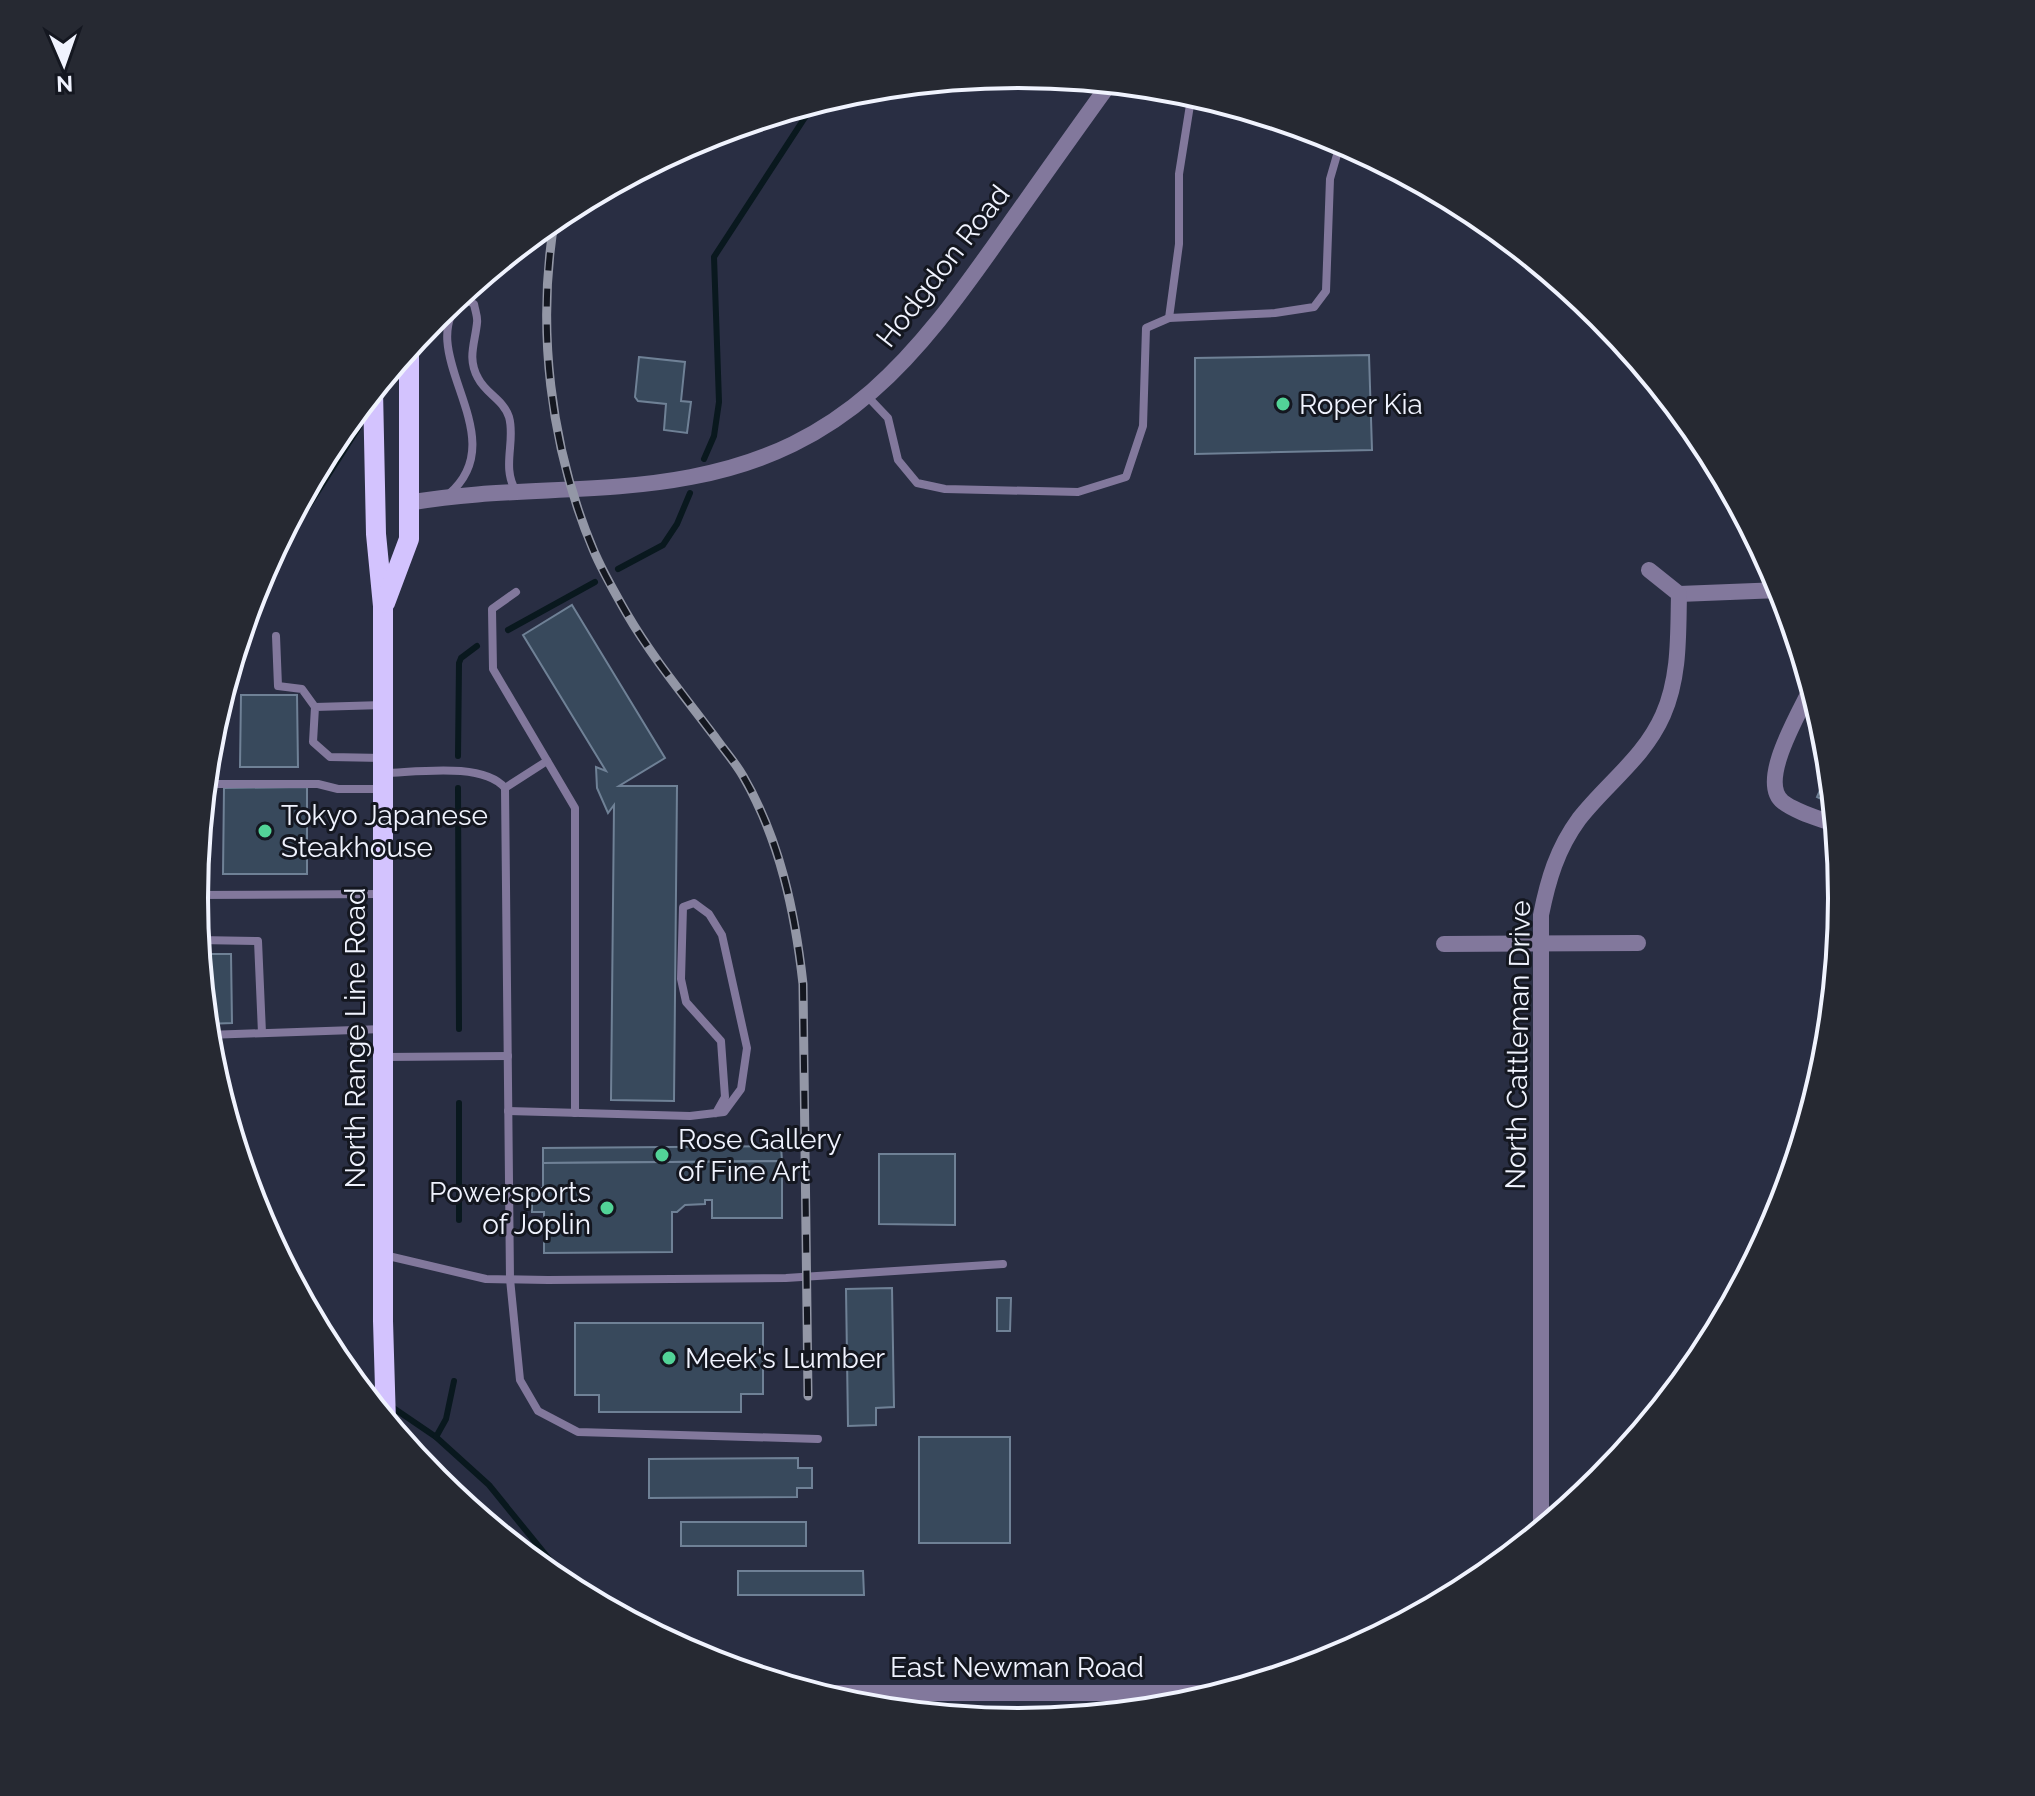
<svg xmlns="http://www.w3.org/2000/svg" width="2035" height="1796" font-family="Raleway,sans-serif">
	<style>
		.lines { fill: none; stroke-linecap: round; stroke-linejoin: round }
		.stream { stroke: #09181e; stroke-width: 6 }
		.building { fill: #38495c; stroke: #6f8196; stroke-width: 2 }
		.service { stroke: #82789c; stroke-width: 8 }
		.minor { stroke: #82789c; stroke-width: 16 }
		.tertiary { stroke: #82789c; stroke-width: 16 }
		.primary { stroke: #d3c3fe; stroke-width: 20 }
		.rail-casing { stroke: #9397a6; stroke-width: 9 }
		.rail { stroke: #141720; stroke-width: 6; stroke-dasharray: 18; stroke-linecap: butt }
		.poi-dot { fill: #52d397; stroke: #141720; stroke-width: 3 }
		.labels { text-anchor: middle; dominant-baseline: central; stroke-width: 6; stroke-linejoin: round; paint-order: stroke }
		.street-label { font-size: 28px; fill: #f0f3fe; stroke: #141720 }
		.poi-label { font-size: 28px; fill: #f0f3fe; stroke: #141720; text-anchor: start }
		.rim { fill: none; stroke: #f0f3fe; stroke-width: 4 }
	</style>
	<rect width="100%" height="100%" fill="#292e43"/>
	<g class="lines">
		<g class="stream">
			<path d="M424,335L443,308"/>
			<path d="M388,386L394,377"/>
			<path d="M704,459L714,436L719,402L714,257L815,102"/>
			<path d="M618,569L663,545L677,524L690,493"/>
			<path d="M254,591L359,427"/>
			<path d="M508,630L595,582"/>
			<path d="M458,756L459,663L461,658L477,646"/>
			<path d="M458,788L459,1029"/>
			<path d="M459,1220V1103"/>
			<path d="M355,1383L380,1399"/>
			<path d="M389,1405L436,1437L489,1485L575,1591"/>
			<path d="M436,1437L446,1419L454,1381"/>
		</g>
	</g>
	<g class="building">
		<path d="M1369,355L1372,450L1195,454V358Z"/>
		<path d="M639,357L685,362L681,401L691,402L687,433L664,430L666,404L638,401L635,397Z"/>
		<path d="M572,605L665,758L619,786H677L674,1101L611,1100L614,805L608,813L597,788L596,767L606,771L523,635Z"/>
		<path d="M241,695H297L298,767H240Z"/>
		<path d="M1829,770L1832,804L1817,797Z"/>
		<path d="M307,787V874H223L224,788Z"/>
		<path d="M199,954H231L232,1023L206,1024Z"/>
		<path d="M781,1146L782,1161L543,1163V1148Z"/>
		<path d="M879,1154H955V1225L879,1224Z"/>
		<path d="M782,1161V1218H712V1200H705V1204L685,1205L677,1212H672V1252L544,1253V1212H532V1188H543V1163Z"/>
		<path d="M892,1288L894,1407L876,1408V1425L848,1426L846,1289Z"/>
		<path d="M997,1298H1011L1010,1331H997Z"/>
		<path d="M575,1323H763V1394H741V1412H599V1395H575Z"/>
		<rect x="919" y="1437" width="91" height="106"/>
		<path d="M798,1458V1468H812V1488H797V1497L649,1498V1459Z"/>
		<rect x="681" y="1522" width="125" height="24"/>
		<path d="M738,1571H863L864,1595H738Z"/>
	</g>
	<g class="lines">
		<g class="service">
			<path d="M1169,318L1179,244V174L1190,105L1188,93"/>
			<path d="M868,397L888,418L898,460L917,483L945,489L1078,492L1126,477L1143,426L1146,328L1169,318L1275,313L1314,307L1326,291L1330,179L1341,141"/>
			<path d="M449,494C517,435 410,354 462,298L474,304C475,310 478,317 477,323C475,343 467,358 478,378C486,394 503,399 509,417C516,441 501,467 516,491"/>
			<path d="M516,592L492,609L493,669L575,808V1113"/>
			<path d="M276,636L278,686L302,689L315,707"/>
			<path d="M383,758L330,757L313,742L315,707L383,705"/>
			<path d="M385,773C418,772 483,762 505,788L510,1279L520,1380L538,1411L578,1432L818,1439"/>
			<path d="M505,788L547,761"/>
			<path d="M202,808L212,784H318L338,789H381"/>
			<path d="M194,895L381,894"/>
			<path d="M198,940L258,941L262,1033"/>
			<path d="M207,1035L383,1029"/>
			<path d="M384,1057L508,1056"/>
			<path d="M508,1111L690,1116L724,1112L741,1089L747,1048L722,935L709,914L694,903L683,907L681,979L686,1002L721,1041L725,1097L716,1113"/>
			<path d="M384,1255L486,1279L548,1280L786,1278L1003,1264"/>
		</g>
		<g class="minor">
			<path d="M408,503C502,486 598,495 691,477C846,448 916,357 1001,236C1037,185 1073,134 1110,83"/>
			<path d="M1679,594L1781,590"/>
			<path d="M1811,688C1800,712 1757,782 1783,802C1796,812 1818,818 1834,824"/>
			<path d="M1444,944L1638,943"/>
			<path d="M1541,1529V915C1548,880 1557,849 1579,819C1607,783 1644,758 1663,715C1680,677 1678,634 1679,594L1649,570"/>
		</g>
		<path class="tertiary" d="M813,1693H1221"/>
		<g class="primary">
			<path d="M373,390L376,534L383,606V1321L386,1422"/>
			<path d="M385,603L409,539V346"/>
		</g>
		<g class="rail-casing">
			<path id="rail" d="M555,217C536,326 550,447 593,549C602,571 615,593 627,614C652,657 685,697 715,737C724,750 735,762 743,776C780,840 795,912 803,984L808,1396"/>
		</g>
		<use href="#rail" class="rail"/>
	</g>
	<g class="poi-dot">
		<circle cx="1283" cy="404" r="8"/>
		<circle cx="265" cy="831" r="8"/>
		<circle cx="662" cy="1155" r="8"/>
		<circle cx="607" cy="1208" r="8"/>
		<circle cx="669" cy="1358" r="8"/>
	</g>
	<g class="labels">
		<g class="street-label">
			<text transform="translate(943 266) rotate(-52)">Hodgdon Road</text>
			<text transform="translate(355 1038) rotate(-90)">North Range Line Road</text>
			<text transform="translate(1518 1045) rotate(-89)">North Cattleman Drive</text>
			<text x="1017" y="1667">East Newman Road</text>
		</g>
		<g class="poi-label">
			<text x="1299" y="404">Roper Kia</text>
			<text x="281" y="815">Tokyo Japanese<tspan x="281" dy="32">Steakhouse</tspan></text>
			<text x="678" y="1139">Rose Gallery<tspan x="678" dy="32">of Fine Art</tspan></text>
			<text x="591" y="1192" text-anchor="end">Powersports<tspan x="591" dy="32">of Joplin</tspan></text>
			<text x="685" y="1358">Meek's Lumber</text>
		</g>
	</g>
	<path d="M0 0H2035V1796H0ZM208 898a810 810 0 1 1 1620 0a810 810 0 1 1-1620 0Z" fill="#262932" fill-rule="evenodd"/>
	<path class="rim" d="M208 898a810 810 0 1 1 1620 0a810 810 0 1 1-1620 0Z"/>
	<g transform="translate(64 64) rotate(178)" stroke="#141720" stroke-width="6" paint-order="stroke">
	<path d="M0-6L14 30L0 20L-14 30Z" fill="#f0f3fe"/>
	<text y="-12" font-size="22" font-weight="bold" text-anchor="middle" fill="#f0f3fe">N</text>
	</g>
</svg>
